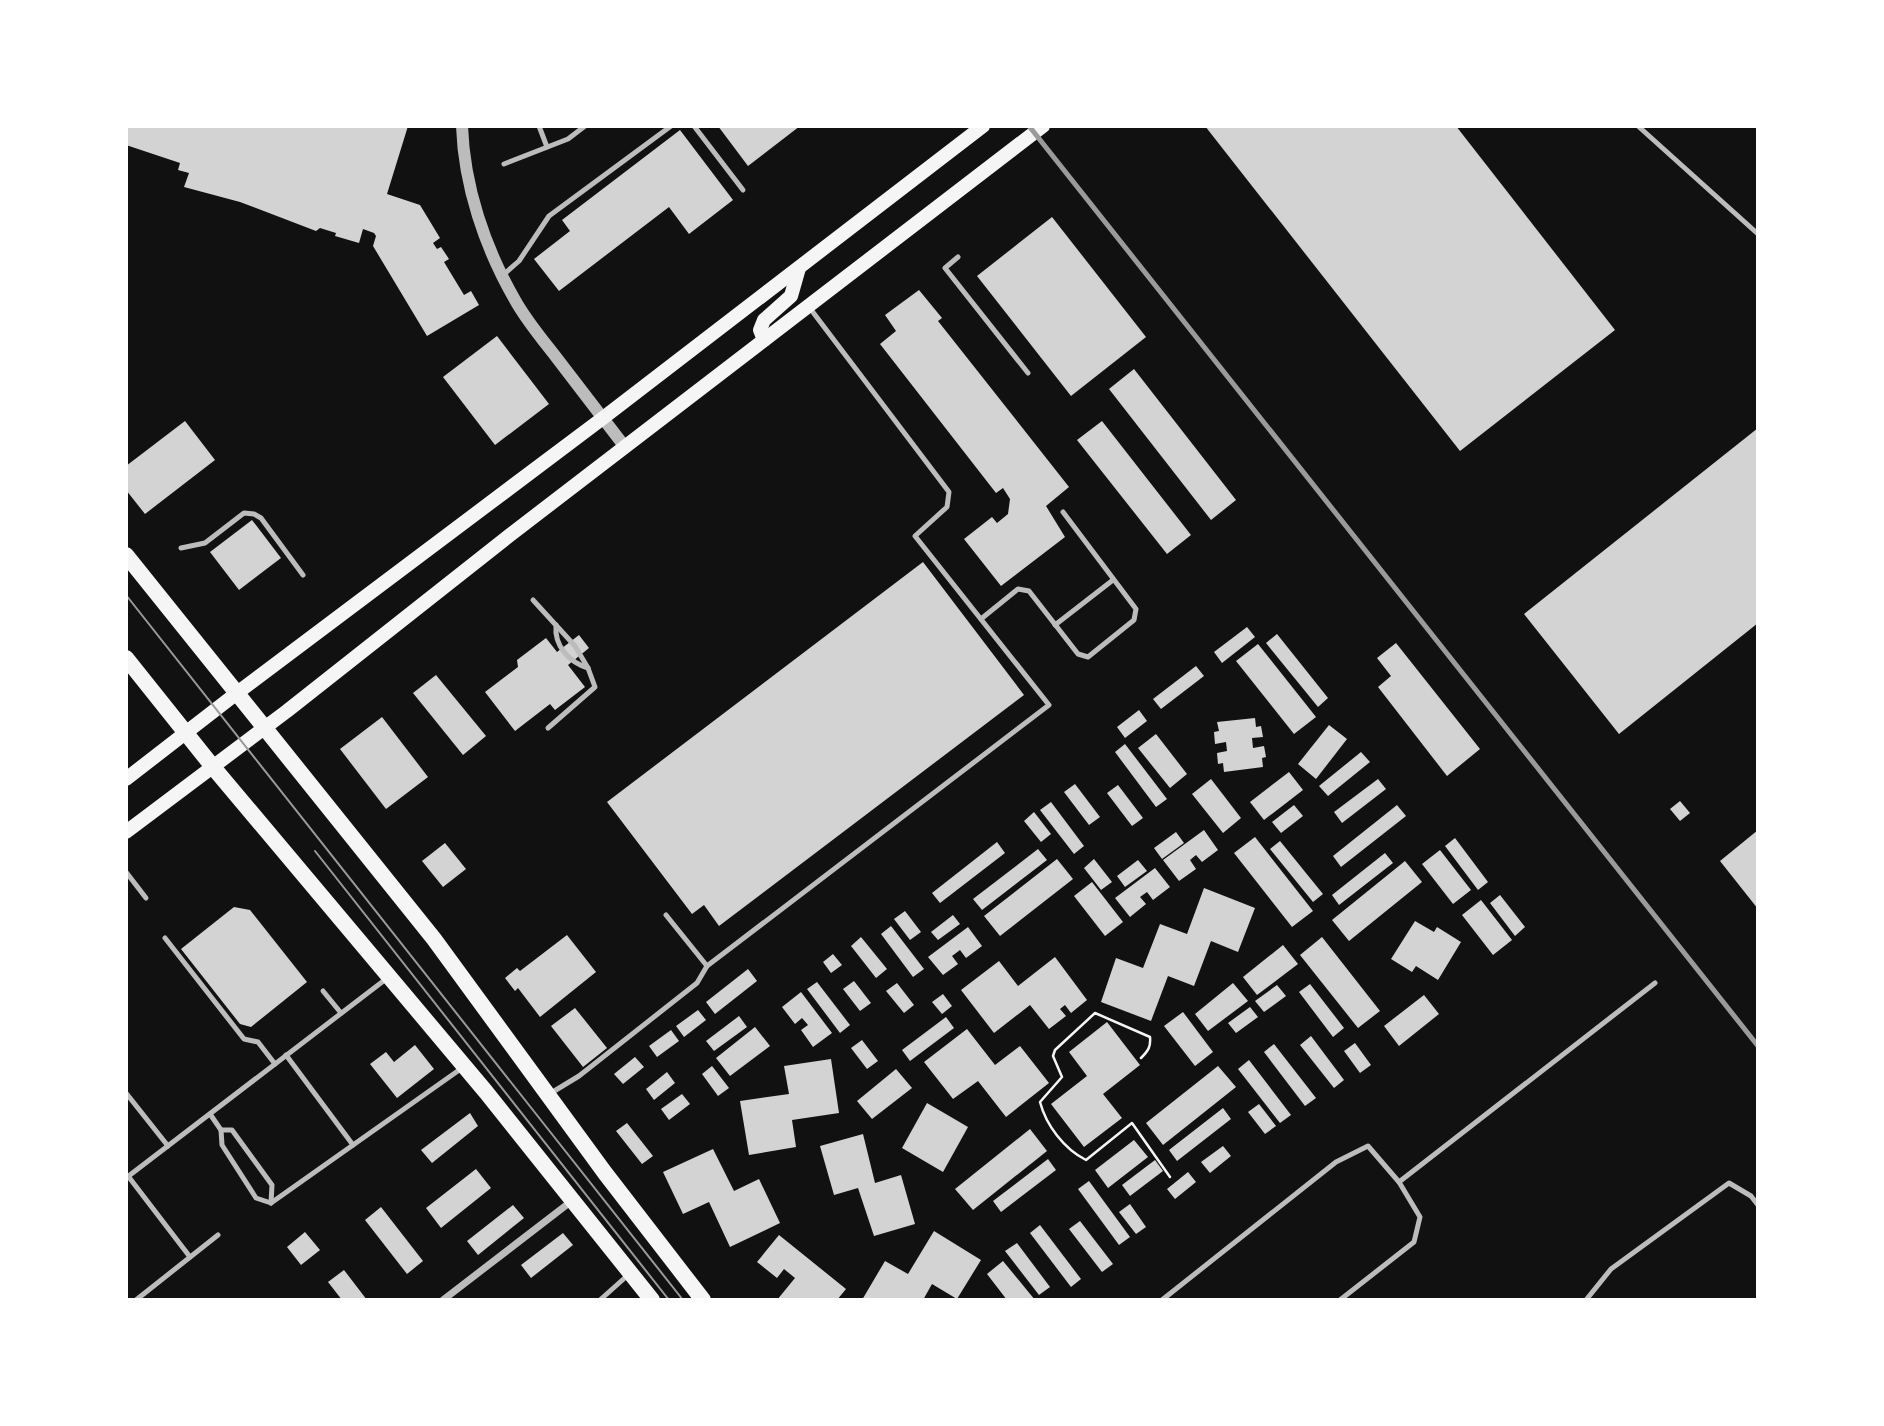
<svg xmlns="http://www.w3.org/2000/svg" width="1884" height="1426" font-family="'Open Sans',sans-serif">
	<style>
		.building { fill: #d3d3d3 }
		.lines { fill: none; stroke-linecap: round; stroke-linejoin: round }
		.path { stroke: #f5f5f5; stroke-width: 2.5 }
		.service { stroke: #bcbcbc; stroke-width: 5 }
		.minor { stroke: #bcbcbc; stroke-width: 7 }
		.tertiary { stroke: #bcbcbc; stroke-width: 12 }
		.secondary { stroke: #f5f5f5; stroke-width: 14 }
		.primary { stroke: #f5f5f5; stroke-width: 16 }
		.tram { stroke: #9a9a9a; stroke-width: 2 }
		.rail { stroke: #9a9a9a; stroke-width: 5 }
	</style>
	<rect width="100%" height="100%" fill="#111"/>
	<g class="building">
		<path d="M126,126H408L387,194L420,205L440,238L433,243L437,249L441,247L449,259L444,262L464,295L471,291L479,305L427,336L373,246L376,236L374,233L363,229L359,243L335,236L336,233L320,228L316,231L240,202L184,187L189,173L178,170L180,163L126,145Z"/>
		<path d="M718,126H800L748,166Z"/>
		<path d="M1205,126H1456L1615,330L1460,451Z"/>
		<path d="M680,130L733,200L689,234L669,207L559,291L534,259L570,231L562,220Z"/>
		<path d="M1052,217L1146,337L1071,396L977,276Z"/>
		<path d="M919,290L942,318L938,321L1069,487L1046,506L1065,537L1001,586L964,539L992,517L997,523L1008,514L1010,499L1003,488L996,493L880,344L896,331L885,315Z"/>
		<path d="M497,336L549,404L495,445L443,377Z"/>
		<path d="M1134,369L1236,500L1211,520L1109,389Z"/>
		<path d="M185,421L215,460L145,514L126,490V466Z"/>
		<path d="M1102,421L1191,535L1167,554L1077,440Z"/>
		<path d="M1758,428V623L1619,734L1524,614Z"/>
		<path d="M252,520L281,558L239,590L210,552Z"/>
		<path d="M923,562L1024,695L719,926L704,905L692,914L607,802Z"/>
		<path d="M1247,627L1255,637L1222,663L1214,652Z"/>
		<path d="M1277,634L1328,698L1318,707L1266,643Z"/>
		<path d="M579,635L589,648L568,665L585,687L555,710L550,704L515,731L485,692L518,667L517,660L546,638L557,652Z"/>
		<path d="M1396,643L1480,749L1447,776L1378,687L1391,676L1377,658Z"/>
		<path d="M1258,644L1316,717L1294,734L1236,661Z"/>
		<path d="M1196,666L1204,676L1161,709L1153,699Z"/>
		<path d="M436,675L486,736L463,755L413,693Z"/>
		<path d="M1139,710L1147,721L1125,738L1117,727Z"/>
		<path d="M382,717L428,777L386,809L340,749Z"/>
		<path d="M1255,718L1256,727L1261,726L1263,737L1252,738L1253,748L1264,746L1266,757L1262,758L1263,767L1224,772L1223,763L1218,764L1217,753L1227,751L1226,742L1215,744L1214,732L1219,731L1217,722Z"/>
		<path d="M1329,725L1347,739L1316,779L1298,764Z"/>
		<path d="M1156,734L1187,774L1170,788L1138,748Z"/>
		<path d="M1125,744L1167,799L1156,807L1115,752Z"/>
		<path d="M1361,752L1370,762L1328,796L1319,786Z"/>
		<path d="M1289,772L1303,790L1264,820L1250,802Z"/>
		<path d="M1211,779L1241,818L1223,833L1192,794Z"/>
		<path d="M1378,779L1386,789L1342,823L1334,812Z"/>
		<path d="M1075,784L1100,817L1089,825L1064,792Z"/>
		<path d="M1118,785L1143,818L1132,826L1107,793Z"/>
		<path d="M1680,801L1690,813L1680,821L1670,809Z"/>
		<path d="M1051,802L1084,846L1074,854L1040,810Z"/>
		<path d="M1294,805L1303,816L1281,833L1272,822Z"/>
		<path d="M1397,805L1406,816L1341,867L1333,856Z"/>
		<path d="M1034,812L1051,834L1041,842L1024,821Z"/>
		<path d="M1204,830L1218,850L1202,862L1196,855L1190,860L1196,869L1179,881L1163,860Z"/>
		<path d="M1758,830V909L1720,861Z"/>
		<path d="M1176,832L1184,843L1162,859L1154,848Z"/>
		<path d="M1255,837L1313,911L1292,927L1234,853Z"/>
		<path d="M1455,838L1488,882L1478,890L1445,846Z"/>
		<path d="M1280,841L1323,894L1313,902L1270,849Z"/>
		<path d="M997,842L1005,853L940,903L932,893Z"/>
		<path d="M445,843L466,869L443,887L422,861Z"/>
		<path d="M1038,849L1047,860L982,910L973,899Z"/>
		<path d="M1440,850L1471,890L1453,904L1422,864Z"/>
		<path d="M1385,853L1393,863L1339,905L1332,895Z"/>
		<path d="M1057,859L1073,879L1000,936L984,916Z"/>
		<path d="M1094,859L1112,882L1101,890L1084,868Z"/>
		<path d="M1138,860L1147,871L1125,887L1117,876Z"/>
		<path d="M1405,861L1422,882L1349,941L1332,920Z"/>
		<path d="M1155,868L1170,887L1153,900L1147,892L1140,897L1146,904L1130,917L1115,898Z"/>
		<path d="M1092,882L1123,922L1105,936L1074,896Z"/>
		<path d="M1204,888L1255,908L1238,952L1211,941L1194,986L1168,976L1151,1021L1101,1002L1116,958L1143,968L1160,924L1187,934Z"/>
		<path d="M1500,895L1525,927L1515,936L1490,903Z"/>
		<path d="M1481,900L1512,940L1493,955L1462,915Z"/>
		<path d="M234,907L250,910L307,982L251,1027L240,1024L181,949Z"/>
		<path d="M905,911L921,932L910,940L894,919Z"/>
		<path d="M953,915L960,924L938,940L931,932Z"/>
		<path d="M1415,921L1434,932L1437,927L1461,942L1438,980L1416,966L1412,972L1391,959Z"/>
		<path d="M891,926L924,969L913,977L881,934Z"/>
		<path d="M968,927L982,946L966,958L960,950L952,956L958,964L943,975L928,957Z"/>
		<path d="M567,935L596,972L540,1017L518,988L515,991L505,978L517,968L520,971Z"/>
		<path d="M861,937L887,969L876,978L851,946Z"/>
		<path d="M1322,937L1380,1011L1358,1028L1300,955Z"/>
		<path d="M1283,945L1298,964L1257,995L1243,977Z"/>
		<path d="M833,954L842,965L831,973L823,962Z"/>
		<path d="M1055,957L1087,1000L1071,1013L1065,1005L1060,1009L1066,1016L1049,1029L1030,1005L994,1033L961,990L999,961L1018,986Z"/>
		<path d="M748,969L757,981L715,1014L706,1002Z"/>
		<path d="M854,981L871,1003L860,1011L843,989Z"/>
		<path d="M817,982L850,1025L840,1033L807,989Z"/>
		<path d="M897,983L914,1005L904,1013L886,991Z"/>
		<path d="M1233,983L1248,1001L1208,1031L1195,1014Z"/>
		<path d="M1310,984L1344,1028L1333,1037L1299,992Z"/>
		<path d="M1277,985L1286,996L1264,1012L1255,1001Z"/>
		<path d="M801,992L832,1033L813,1047L801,1030L808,1025L802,1018L795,1024L782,1007Z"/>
		<path d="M943,994L952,1006L942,1014L932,1002Z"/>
		<path d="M1424,995L1439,1014L1399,1046L1384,1026Z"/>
		<path d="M1250,1007L1258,1017L1236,1033L1228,1023Z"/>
		<path d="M575,1008L607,1048L583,1067L551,1026Z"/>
		<path d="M698,1010L706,1020L684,1037L676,1026Z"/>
		<path d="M1183,1012L1213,1052L1195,1066L1164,1026Z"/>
		<path d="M739,1016L747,1027L714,1051L706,1041Z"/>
		<path d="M946,1017L954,1028L910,1061L902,1050Z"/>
		<path d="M1107,1022L1140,1065L1103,1094L1122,1118L1084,1147L1051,1104L1087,1076L1069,1052Z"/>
		<path d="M755,1027L770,1046L730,1076L716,1058Z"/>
		<path d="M967,1029L995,1065L1020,1046L1049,1083L1006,1117L978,1081L953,1099L924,1062Z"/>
		<path d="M671,1030L679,1041L657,1057L649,1046Z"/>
		<path d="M1311,1036L1344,1080L1334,1088L1300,1045Z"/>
		<path d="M862,1040L878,1061L867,1069L851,1048Z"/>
		<path d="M1355,1043L1371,1065L1360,1073L1344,1051Z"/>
		<path d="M1274,1044L1316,1098L1305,1106L1264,1052Z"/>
		<path d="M415,1045L434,1069L397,1098L370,1064L386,1052L394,1062Z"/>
		<path d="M635,1057L644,1067L623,1084L614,1074Z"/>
		<path d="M831,1059L839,1113L792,1120L796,1147L749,1155L740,1101L789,1094L784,1066Z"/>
		<path d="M1249,1060L1291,1115L1280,1123L1238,1069Z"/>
		<path d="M712,1066L729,1088L718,1096L702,1074Z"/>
		<path d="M1218,1066L1236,1087L1163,1145L1146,1123Z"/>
		<path d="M896,1069L912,1088L872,1119L857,1101Z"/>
		<path d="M667,1072L675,1083L654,1100L646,1089Z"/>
		<path d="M682,1094L690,1104L669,1120L661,1109Z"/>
		<path d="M927,1103L968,1127L943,1172L902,1148Z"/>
		<path d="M1259,1104L1276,1126L1265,1134L1248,1112Z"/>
		<path d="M1223,1108L1231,1119L1177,1161L1169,1150Z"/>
		<path d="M470,1113L478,1126L432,1163L421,1150Z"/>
		<path d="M627,1123L653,1156L642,1164L616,1131Z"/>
		<path d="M1030,1129L1047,1151L973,1210L955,1189Z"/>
		<path d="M863,1134L875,1183L901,1175L915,1224L874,1236L858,1188L834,1195L820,1146Z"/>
		<path d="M1134,1140L1148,1157L1108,1188L1095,1170Z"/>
		<path d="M1223,1146L1231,1156L1210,1173L1201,1162Z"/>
		<path d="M713,1149L734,1191L759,1179L780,1223L730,1247L709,1202L683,1214L663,1172Z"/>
		<path d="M1048,1159L1056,1170L1001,1212L993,1201Z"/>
		<path d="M1155,1160L1163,1171L1130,1196L1122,1185Z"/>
		<path d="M476,1169L491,1188L441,1228L426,1208Z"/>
		<path d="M1188,1172L1196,1182L1175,1199L1167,1189Z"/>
		<path d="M1089,1181L1130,1237L1119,1245L1078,1189Z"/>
		<path d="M1130,1204L1146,1227L1136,1234L1119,1212Z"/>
		<path d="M513,1205L524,1218L478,1255L467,1241Z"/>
		<path d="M381,1207L423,1261L407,1274L365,1220Z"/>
		<path d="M1080,1221L1113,1264L1102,1272L1069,1229Z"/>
		<path d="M1040,1225L1081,1279L1071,1287L1030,1233Z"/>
		<path d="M934,1231L981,1260L957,1299L932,1284L923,1300H862L885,1261L908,1274Z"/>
		<path d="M305,1232L320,1250L301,1265L287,1247Z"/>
		<path d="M563,1233L573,1245L531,1278L521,1265Z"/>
		<path d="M779,1235L846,1289L837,1300H777L795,1278L784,1269L777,1278L757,1262Z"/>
		<path d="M1017,1243L1050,1287L1039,1295L1005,1251Z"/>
		<path d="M1003,1261L1035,1300H1007L987,1274Z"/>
		<path d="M344,1270L367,1300H342L328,1282Z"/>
	</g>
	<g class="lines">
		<path class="path" d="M1141,1058C1148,1051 1151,1047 1150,1037L1095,1013L1055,1050L1053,1056L1062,1077L1040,1102C1046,1125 1064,1149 1086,1160L1132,1123L1170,1177"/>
		<g class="service">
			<path d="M539,126L547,147"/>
			<path d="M694,126L743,190"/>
			<path d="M1638,126L1758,234"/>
			<path d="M504,164L568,139L585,126"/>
			<path d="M958,257L945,268L1028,373"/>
			<path d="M502,276L519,261L549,216L671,126"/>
			<path d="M181,548L205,543L244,513L254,514L261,518L303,575"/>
			<path d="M533,600L575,646L588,668L595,687L548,728"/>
			<path d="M981,619L1018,589L1029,591L1078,654L1088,657L1134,620L1136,609L1063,512"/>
			<path d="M556,625C554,646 569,662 588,668"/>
			<path d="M1055,625L1113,580"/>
			<path d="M126,872L146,898"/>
			<path d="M666,915L707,966L1049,705L915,536L947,507L949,492L809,307"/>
			<path d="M165,938L244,1039L258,1042L275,1064"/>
			<path d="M323,991L341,1013"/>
			<path d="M286,1055L353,1145"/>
			<path d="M126,1093L168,1146"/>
			<path d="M551,1093L579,1076L697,983L707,966"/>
			<path d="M210,1114L221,1130L222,1145L256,1198L271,1203"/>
			<path d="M221,1130H232L272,1185L271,1203"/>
			<path d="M128,1176L190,1257"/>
			<path d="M126,1178L386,979"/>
			<path d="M1399,1182L1655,983"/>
			<path d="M271,1203L462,1068"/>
			<path d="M136,1300L218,1235"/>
			<path d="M600,1300L628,1275"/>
			<path d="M1162,1300L1336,1162L1368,1146L1399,1182L1420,1217L1414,1242L1340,1300"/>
			<path d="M1586,1300L1611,1269L1729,1183L1751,1196L1758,1205"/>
		</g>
		<path class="minor" d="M443,1300L573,1200"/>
		<path class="tertiary" d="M462,126C464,186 485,248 515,300C526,320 542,339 556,357C579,387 602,417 625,447"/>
		<g class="secondary">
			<path d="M764,340L760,330L764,320L791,296L799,268"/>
			<path d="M126,779L237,693L603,418L983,126"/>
			<path d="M126,832L287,711L510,535L1043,126"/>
		</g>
		<g class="primary">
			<path d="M126,555L434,939L605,1173L703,1300"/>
			<path d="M126,658L213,767L486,1092L652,1300"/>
		</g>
		<g class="tram">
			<path d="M126,595L683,1300"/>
			<path d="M315,851L669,1300"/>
		</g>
		<path class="rail" d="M1029,126L1758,1046"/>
	</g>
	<rect width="1884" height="1426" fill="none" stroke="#ffffff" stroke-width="256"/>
</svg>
